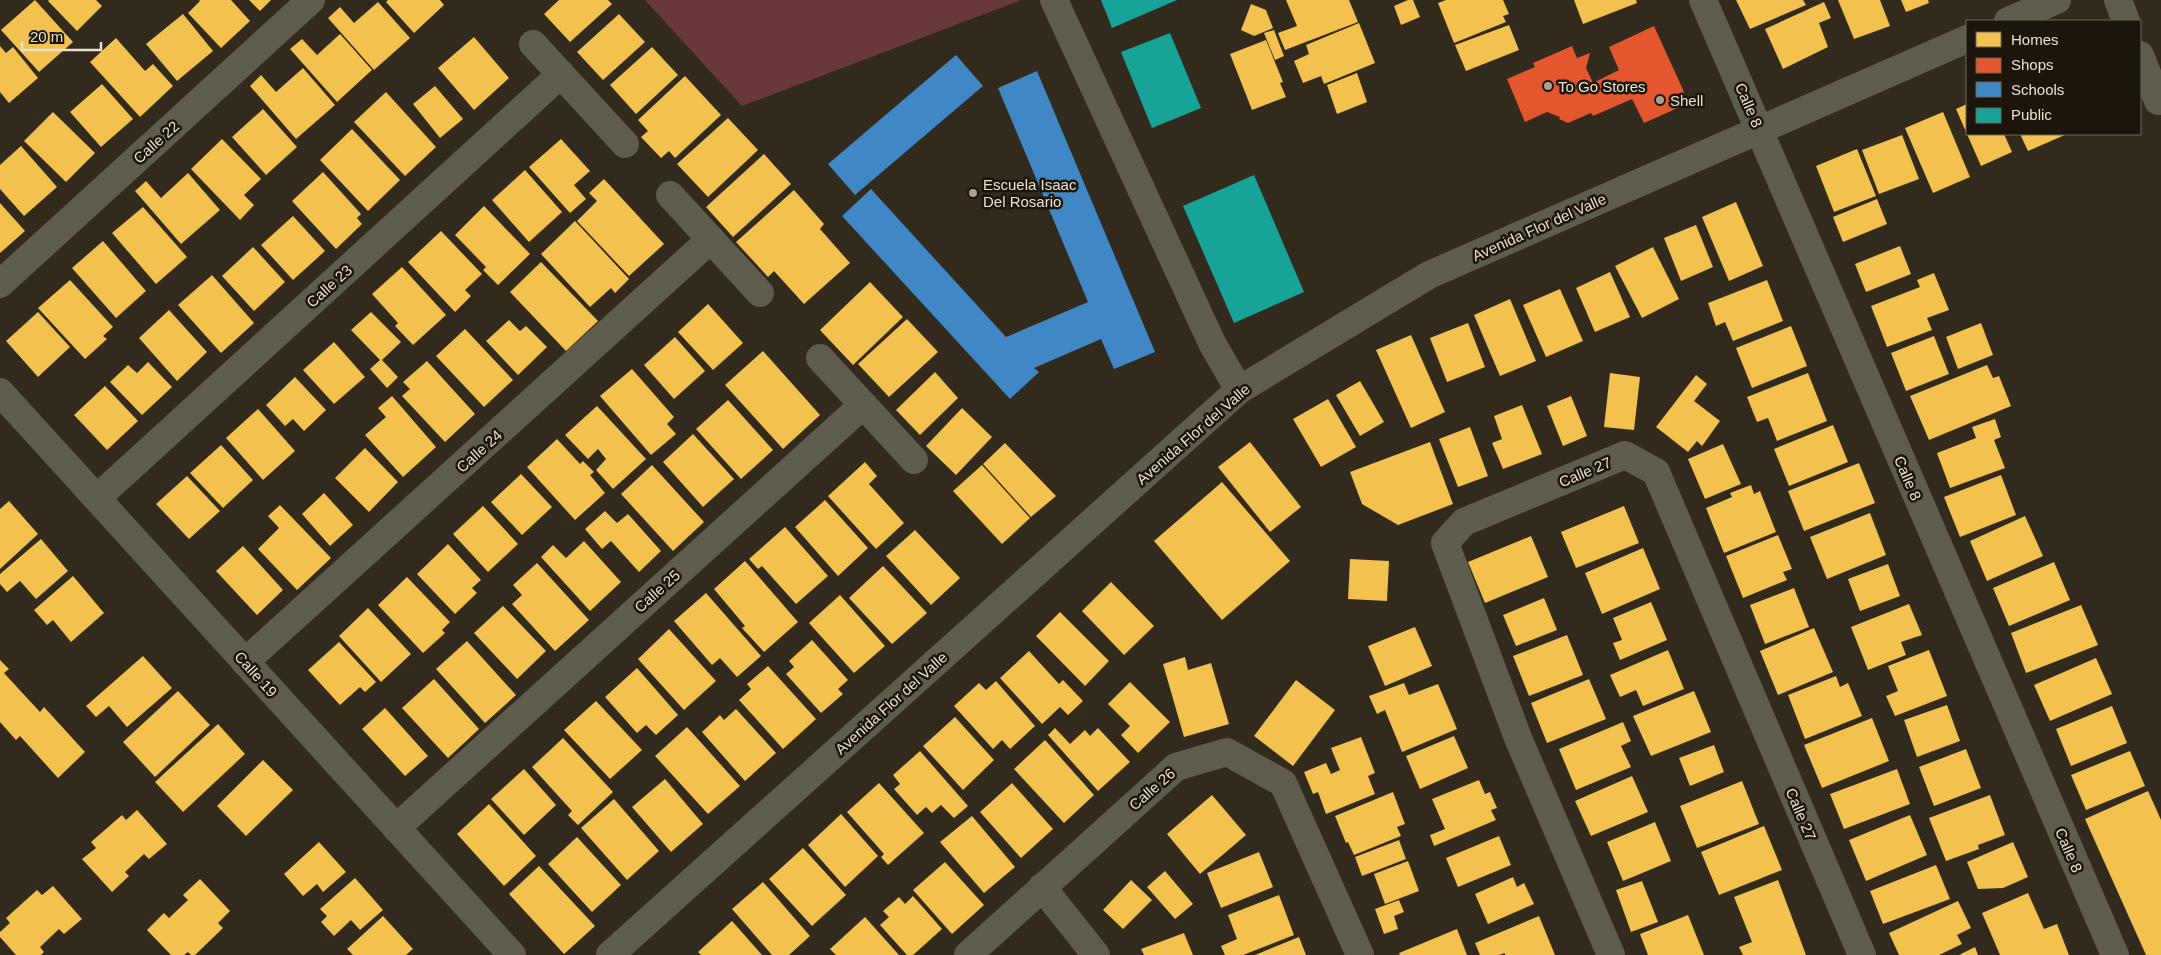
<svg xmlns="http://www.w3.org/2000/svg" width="2161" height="955" font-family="Arial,sans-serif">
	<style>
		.green { fill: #68383a }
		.homes { fill: #f2c14e }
		.shops { fill: #e4572e }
		.schools { fill: #3f88c5 }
		.public { fill: #17a398 }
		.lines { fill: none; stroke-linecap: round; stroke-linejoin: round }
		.minor { stroke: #5e5c4d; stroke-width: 28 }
		.poi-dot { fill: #aaa193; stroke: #1c150b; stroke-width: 2 }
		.labels { text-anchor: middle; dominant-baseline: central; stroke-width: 5; stroke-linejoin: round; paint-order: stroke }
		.poi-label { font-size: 15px; fill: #eae1d3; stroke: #1c150b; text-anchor: start }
		.street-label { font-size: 15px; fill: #eae1d3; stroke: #1c150b }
	</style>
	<rect width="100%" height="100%" fill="#322a1d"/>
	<path class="green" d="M645,0H1021L742,106Z"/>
	<g class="homes">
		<path d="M35,0L73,42L39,72L1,30Z"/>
		<path d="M49,0H96L102,6L77,31L48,1Z"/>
		<path d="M199,0H231L250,21L221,48L188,13L200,1Z"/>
		<path d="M249,0H271L260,11Z"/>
		<path d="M388,0H440L444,5L414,33L386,2Z"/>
		<path d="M559,0H608L612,4L570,42L544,14Z"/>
		<path d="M1286,0H1349L1358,22L1285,50L1278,33L1297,26Z"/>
		<path d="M1408,0H1413L1420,17L1401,25L1394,6Z"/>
		<path d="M1446,0H1503L1509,14L1503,16L1506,22L1454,43L1438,3Z"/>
		<path d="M1574,0H1636L1637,3L1583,24Z"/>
		<path d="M1736,0H1803L1806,5L1750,29Z"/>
		<path d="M1838,0H1880L1890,26L1854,39Z"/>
		<path d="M1901,0H1928L1929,3L1906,12Z"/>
		<path d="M378,2L410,38L374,70L328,18L340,7L354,23Z"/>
		<path d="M1824,2L1831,18L1819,23L1828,47L1783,69L1765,29Z"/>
		<path d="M1251,4L1266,10L1273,28L1254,36L1241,30Z"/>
		<path d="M183,14L213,51L177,81L146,44Z"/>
		<path d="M619,14L645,42L603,80L577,52Z"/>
		<path d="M1359,23L1375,63L1324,84L1321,76L1303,83L1294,61L1309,54L1306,45Z"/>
		<path d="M1509,25L1519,50L1466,71L1455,45Z"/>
		<path d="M1274,30L1284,56L1275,60L1264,33Z"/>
		<path d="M340,34L372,70L337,102L290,49L302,39L317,55Z"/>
		<path d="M474,37L509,78L474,110L438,68Z"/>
		<path d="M116,38L145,71L153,64L173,86L140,117L90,62Z"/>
		<path d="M1266,40L1283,82L1280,83L1286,97L1252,110L1230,54Z"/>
		<path d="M0,46L6,53L13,47L38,78L9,103L0,92Z"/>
		<path d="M652,47L678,75L636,114L610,85Z"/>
		<path d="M303,68L335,105L296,139L250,86L261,75L276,92Z"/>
		<path d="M1357,73L1367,102L1337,114L1327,85Z"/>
		<path d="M685,76L721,115L675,158L669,151L661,158L641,137L648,131L638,120Z"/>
		<path d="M102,84L133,119L101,147L70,112Z"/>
		<path d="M435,86L463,119L440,138L413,104Z"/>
		<path d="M386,92L436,147L405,176L354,122Z"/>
		<path d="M1967,104V134H2004L2012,152L1981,166L1956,109Z"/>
		<path d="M263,109L297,147L266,175L232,137Z"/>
		<path d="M53,112L95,153L66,182L24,141Z"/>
		<path d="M1943,112L1970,177L1933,193L1905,128Z"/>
		<path d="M728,118L758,150L708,197L677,164Z"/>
		<path d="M352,129L400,180L368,211L320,160Z"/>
		<path d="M2020,134H2067L2028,151Z"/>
		<path d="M1902,135L1919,179L1879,194L1862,150Z"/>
		<path d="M222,139L261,179L244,195L254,205L240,220L191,169Z"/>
		<path d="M561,139L590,171L574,185L586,199L570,213L529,167Z"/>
		<path d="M21,146L57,187L24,216L0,189V165Z"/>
		<path d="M1857,149L1876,196L1834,212L1816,166Z"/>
		<path d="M764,154L791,184L733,237L706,207Z"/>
		<path d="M525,170L562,212L529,242L492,200Z"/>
		<path d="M323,172L361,214L357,218L362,224L336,249L292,201Z"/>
		<path d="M188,173L220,210L181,244L135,191L146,181L161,198Z"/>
		<path d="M604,179L664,244L629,276L577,221L597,201L589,193Z"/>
		<path d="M794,190L824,224L820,229L850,263L804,304L774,271L768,277L736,242Z"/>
		<path d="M1877,199L1887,224L1843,242L1833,217Z"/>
		<path d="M1736,202L1763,266L1729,281L1702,217Z"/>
		<path d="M0,203L25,231L0,253Z"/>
		<path d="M484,206L530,254L498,285L483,270L486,267L455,235Z"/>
		<path d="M143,207L187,257L156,284L112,233Z"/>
		<path d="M293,216L325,251L293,280L261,245Z"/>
		<path d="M575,221L629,279L615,293L611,288L590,307L541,254Z"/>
		<path d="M1696,225L1713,267L1681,281L1664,238Z"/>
		<path d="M441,231L482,274L465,290L471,296L455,312L408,262Z"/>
		<path d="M103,241L146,291L116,318L72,268Z"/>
		<path d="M1900,246L1911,274L1866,292L1855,264Z"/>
		<path d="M253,247L285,282L254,311L222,276Z"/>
		<path d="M1653,247L1679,299L1642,318L1615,266Z"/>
		<path d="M541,262L598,321L566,351L510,292Z"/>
		<path d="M402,267L446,315L413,345L395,326L398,323L372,294Z"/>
		<path d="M1610,272L1630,317L1595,332L1576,288Z"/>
		<path d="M1934,273L1949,310L1927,318L1932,330L1887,347L1871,306L1920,287L1917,280Z"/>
		<path d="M212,275L254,323L221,353L178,305Z"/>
		<path d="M70,280L113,327L103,336L107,339L85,359L38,308Z"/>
		<path d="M1767,280L1783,321L1733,341L1725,322L1716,326L1708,303Z"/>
		<path d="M870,282L903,317L853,365L820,330Z"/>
		<path d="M1560,289L1583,341L1546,357L1523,305Z"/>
		<path d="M1510,299L1536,361L1500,376L1474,315Z"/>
		<path d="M708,304L743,343L713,370L678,332Z"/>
		<path d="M169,310L207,352L177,381L139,338Z"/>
		<path d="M38,312L70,347L38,377L6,341Z"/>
		<path d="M371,312L401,342L382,360L398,377L387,388L370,369L380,360L351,330Z"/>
		<path d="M907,319L938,352L889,397L858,364Z"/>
		<path d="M509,320L520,331L526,326L547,347L518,375L486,341Z"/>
		<path d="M1468,323L1485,367L1447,382L1430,338Z"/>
		<path d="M1981,323L1993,355L1958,369L1946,337Z"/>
		<path d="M1791,326L1807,366L1752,388L1736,348Z"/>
		<path d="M465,329L513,380L484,407L436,356Z"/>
		<path d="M1411,335L1445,412L1411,428L1376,350Z"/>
		<path d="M1934,336L1949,374L1906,391L1891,353Z"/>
		<path d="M675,337L705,371L674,399L644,365Z"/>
		<path d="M334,342L365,377L334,404L303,370Z"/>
		<path d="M763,351L820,415L783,449L725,385Z"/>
		<path d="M427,361L475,414L445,442L402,396L410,389L403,382Z"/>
		<path d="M148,362L172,387L142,415L110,382L128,365L137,373Z"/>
		<path d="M1987,365L1993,378L1999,376L2011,406L1929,440L1910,396Z"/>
		<path d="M632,369L674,417L667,424L676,434L651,455L600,396Z"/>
		<path d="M935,372L958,398L920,435L896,410Z"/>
		<path d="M1610,373L1640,377L1634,430L1604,427Z"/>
		<path d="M1808,373L1827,421L1777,441L1768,418L1757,422L1747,397Z"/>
		<path d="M1696,375L1707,384L1694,401L1720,421L1702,446L1697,441L1688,452L1656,427Z"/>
		<path d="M295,377L326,410L304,431L293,419L285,426L266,405Z"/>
		<path d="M1360,381L1384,422L1360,436L1336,395Z"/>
		<path d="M105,386L138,421L107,450L74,415Z"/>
		<path d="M392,396L436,447L403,477L365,435L386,417L378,408Z"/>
		<path d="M1571,396L1587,436L1563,446L1547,406Z"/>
		<path d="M1328,399L1356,447L1321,467L1293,419Z"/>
		<path d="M728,400L773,450L741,479L696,429Z"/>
		<path d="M1522,405L1542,454L1503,469L1492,443L1502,439L1494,416Z"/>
		<path d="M597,406L646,459L613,489L596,470L606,459L598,449L588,459L565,435Z"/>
		<path d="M962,408L992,437L956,475L926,446Z"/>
		<path d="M258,409L295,451L263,480L226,438Z"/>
		<path d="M1995,419L2001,437L1994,440L2005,468L1950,488L1937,453L1976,438L1972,427Z"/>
		<path d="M1833,425L1848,462L1789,486L1774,449Z"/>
		<path d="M1470,427L1488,476L1458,487L1439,439Z"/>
		<path d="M693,434L734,479L703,507L663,462Z"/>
		<path d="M557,439L580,464L583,461L594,472L590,475L605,493L575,520L527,467Z"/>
		<path d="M1250,442L1301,507L1270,532L1218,467Z"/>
		<path d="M1430,442L1453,504L1398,525L1362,504L1350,472Z"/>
		<path d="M1005,443L1056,496L1031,517L983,464Z"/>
		<path d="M1723,444L1741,484L1705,499L1688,459Z"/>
		<path d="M221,445L253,480L223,508L190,473Z"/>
		<path d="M365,448L398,482L369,512L335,478Z"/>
		<path d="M865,462L877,476L869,484L904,523L876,549L828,496Z"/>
		<path d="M1859,463L1875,503L1804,531L1788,491Z"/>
		<path d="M652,465L704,522L673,551L621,494Z"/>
		<path d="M982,465L1030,518L1002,544L953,491Z"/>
		<path d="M521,474L552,507L522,535L491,502Z"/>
		<path d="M2001,475L2016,515L1960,537L1944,497Z"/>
		<path d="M187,476L220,511L189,539L156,504Z"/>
		<path d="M1222,482L1290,561L1222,620L1154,541Z"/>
		<path d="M1751,485L1754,494L1760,491L1776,532L1724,553L1706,508L1732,497L1730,493Z"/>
		<path d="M324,493L353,525L330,546L302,514Z"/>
		<path d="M825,500L868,548L838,576L795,527Z"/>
		<path d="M9,501L38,534L0,569V509Z"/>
		<path d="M280,505L331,558L297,590L258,549L279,528L268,516Z"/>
		<path d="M483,506L518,544L488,572L453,534Z"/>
		<path d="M1624,506L1639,543L1576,568L1561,532Z"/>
		<path d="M605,511L617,523L628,514L661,551L639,572L611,541L602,549L585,529Z"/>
		<path d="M1870,513L1886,555L1827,579L1810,537Z"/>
		<path d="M2025,516L2043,556L1987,581L1970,541Z"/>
		<path d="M785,527L828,576L796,604L762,566L758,569L749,559Z"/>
		<path d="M915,530L960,578L931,605L886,556Z"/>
		<path d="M1778,535L1792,569L1783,572L1787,580L1743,598L1726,556Z"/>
		<path d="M1531,536L1548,577L1485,603L1468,562Z"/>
		<path d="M41,539L68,571L36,599L20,581L7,592L0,584V574Z"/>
		<path d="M584,541L621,582L590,611L541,557L553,545L566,558Z"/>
		<path d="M448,544L481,580L472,588L477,593L455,614L417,574Z"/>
		<path d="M243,546L283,590L257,615L216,571Z"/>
		<path d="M1643,548L1660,589L1602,614L1585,573Z"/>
		<path d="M1350,559L1389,561L1387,601L1348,599Z"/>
		<path d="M745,561L798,622L764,652L742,628L745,626L714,589Z"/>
		<path d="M2054,562L2070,600L2009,626L1993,588Z"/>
		<path d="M537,563L589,620L555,651L512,604L522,595L513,585Z"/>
		<path d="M1888,564L1900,596L1860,611L1848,579Z"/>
		<path d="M883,566L927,613L892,644L849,598Z"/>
		<path d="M73,576L104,613L71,642L53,620L47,625L34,610Z"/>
		<path d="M407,577L450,622L442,630L445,633L423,653L378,605Z"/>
		<path d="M1111,582L1154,626L1124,655L1082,611Z"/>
		<path d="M1794,588L1809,627L1765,644L1750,605Z"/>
		<path d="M706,593L761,656L737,677L720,658L712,665L674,621Z"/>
		<path d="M840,595L885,646L854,673L809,623Z"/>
		<path d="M1544,598L1557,630L1516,646L1503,615Z"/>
		<path d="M1651,602L1667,640L1620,660L1613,643L1622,640L1613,618Z"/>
		<path d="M1909,604L1922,635L1901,642L1906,655L1868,670L1851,627Z"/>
		<path d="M2081,605L2098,645L2026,673L2011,633Z"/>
		<path d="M503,606L546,651L517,679L474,633Z"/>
		<path d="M368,608L411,654L381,682L339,636Z"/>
		<path d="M1060,612L1109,661L1085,686L1036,636Z"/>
		<path d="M1415,627L1432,666L1385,686L1368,646Z"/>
		<path d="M1814,628L1833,672L1778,695L1760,651Z"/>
		<path d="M669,629L716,681L684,710L638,659Z"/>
		<path d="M1567,635L1583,675L1529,696L1513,656Z"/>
		<path d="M812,640L848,680L838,689L843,694L821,713L786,674L794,667L789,661Z"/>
		<path d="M467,641L516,695L485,723L436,669Z"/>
		<path d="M339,642L376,682L365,692L360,687L340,705L308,670Z"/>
		<path d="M1668,650L1684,689L1643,706L1636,690L1620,697L1610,675Z"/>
		<path d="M1929,650L1947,696L1895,716L1886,696L1898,691L1888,666Z"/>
		<path d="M1029,651L1059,684L1063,680L1083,701L1068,715L1060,707L1042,724L1000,678Z"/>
		<path d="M143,656L172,688L127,727L109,706L96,717L86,706Z"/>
		<path d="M1185,657L1188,670L1211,663L1229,724L1184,737L1163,664Z"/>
		<path d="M2096,658L2112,694L2050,721L2034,685Z"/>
		<path d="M0,660L9,669L4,673L40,712L44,707L85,752L58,778L20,736L16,740L0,722Z"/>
		<path d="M768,666L816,719L783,749L739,700L751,689L747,684Z"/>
		<path d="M637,668L678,715L656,735L646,725L637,733L605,697Z"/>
		<path d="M1836,676L1840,687L1848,683L1862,716L1805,739L1788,695Z"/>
		<path d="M434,679L479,729L448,758L402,708Z"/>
		<path d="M1589,679L1606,719L1547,743L1531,703Z"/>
		<path d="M1296,680L1335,710L1293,766L1254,736Z"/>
		<path d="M996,681L1035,726L1010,749L1002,740L993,749L954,706L979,683L986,690Z"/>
		<path d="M1130,682L1170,722L1138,753L1121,735L1130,726L1108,704Z"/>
		<path d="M1404,683L1409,695L1438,684L1457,729L1402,752L1385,710L1377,714L1369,696Z"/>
		<path d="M178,691L210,725L155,777L123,742Z"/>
		<path d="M1694,691L1711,732L1651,756L1633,716Z"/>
		<path d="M596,701L642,750L610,779L564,730Z"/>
		<path d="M1947,705L1960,741L1917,757L1904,720Z"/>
		<path d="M2112,706L2127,743L2071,766L2056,729Z"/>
		<path d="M385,708L428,756L405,776L362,729Z"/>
		<path d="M736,709L776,753L745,781L702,732L720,715L724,720Z"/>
		<path d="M955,717L994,760L963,790L923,746Z"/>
		<path d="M1872,718L1889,761L1822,788L1804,745Z"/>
		<path d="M1623,722L1631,741L1621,746L1631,767L1576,790L1559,749Z"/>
		<path d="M218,724L245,754L183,812L155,782Z"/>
		<path d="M687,727L740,786L708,814L655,756Z"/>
		<path d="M1055,728L1070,744L1085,730L1090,736L1098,728L1130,762L1098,791L1048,735Z"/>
		<path d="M1454,736L1468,768L1420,789L1406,756Z"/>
		<path d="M1361,737L1375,773L1368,776L1375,794L1326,814L1318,792L1313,794L1304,772L1326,763L1331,774L1340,770L1331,748Z"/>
		<path d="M563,738L613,792L578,825L568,815L572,811L532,767Z"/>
		<path d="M1045,740L1094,795L1064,823L1014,769Z"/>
		<path d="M1714,745L1724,772L1690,786L1679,758Z"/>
		<path d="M1966,749L1981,788L1934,806L1919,767Z"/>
		<path d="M920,751L968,806L954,818L941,805L932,813L926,807L917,815L894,789L900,784L893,775Z"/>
		<path d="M2130,751L2145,786L2086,810L2071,775Z"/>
		<path d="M263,760L293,790L246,836L217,806Z"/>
		<path d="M524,769L556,805L524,835L491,799Z"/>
		<path d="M1897,769L1910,804L1844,829L1830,794Z"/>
		<path d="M1632,776L1648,812L1591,836L1575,801Z"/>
		<path d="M665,779L703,824L671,852L632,807Z"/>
		<path d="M1479,780L1485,794L1490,792L1497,808L1491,810L1496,820L1434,846L1430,835L1445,829L1432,799Z"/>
		<path d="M1742,781L1759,824L1697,848L1680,806Z"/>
		<path d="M879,783L924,833L888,865L881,857L884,854L847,812Z"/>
		<path d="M1012,783L1053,829L1021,858L980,812Z"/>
		<path d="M2148,791L2161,820V955H2146L2085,819Z"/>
		<path d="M1393,792L1405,824L1397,827L1401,836L1354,855L1348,842L1346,843L1335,816Z"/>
		<path d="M1212,795L1246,835L1200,874L1167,834Z"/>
		<path d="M1990,795L2005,835L1978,845L1979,849L1946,861L1929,818Z"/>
		<path d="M614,799L659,851L627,880L581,828Z"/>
		<path d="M489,804L536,856L504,886L457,834Z"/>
		<path d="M137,810L167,844L149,859L144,854L125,872L129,876L112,892L82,859L96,848L91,842L122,815L126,820Z"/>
		<path d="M841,814L878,856L845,887L808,845Z"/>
		<path d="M1910,815L1927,855L1866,881L1849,840Z"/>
		<path d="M972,816L1015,867L984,893L940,842Z"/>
		<path d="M1655,822L1671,861L1623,881L1607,842Z"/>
		<path d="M1764,826L1782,870L1719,895L1701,852Z"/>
		<path d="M1499,836L1511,865L1458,887L1446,858Z"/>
		<path d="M577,837L621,885L592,912L548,864Z"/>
		<path d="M1399,840L1406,859L1362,876L1355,857Z"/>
		<path d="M319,842L346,872L323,892L317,884L303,896L284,874Z"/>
		<path d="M2013,842L2028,877L2003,888L1978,889L1967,862Z"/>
		<path d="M803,848L846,895L812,926L769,879Z"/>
		<path d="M1259,852L1273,887L1221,908L1207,873Z"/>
		<path d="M1408,861L1419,891L1385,904L1374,874Z"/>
		<path d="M945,862L984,905L952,934L913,890Z"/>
		<path d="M1936,865L1950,899L1883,924L1870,891Z"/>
		<path d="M539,866L595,926L564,954L509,894Z"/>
		<path d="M1165,871L1193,904L1175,919L1147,887Z"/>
		<path d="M1513,877L1517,887L1524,883L1534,904L1488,924L1475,894Z"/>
		<path d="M355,878L383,910L360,930L351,920L334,936L321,922L327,916L320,909Z"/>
		<path d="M200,879L230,911L218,923L223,928L195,955H191L188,952L184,955H171L147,930L164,913L169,918L188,900L183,895Z"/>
		<path d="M1131,880L1152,900L1123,929L1103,910Z"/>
		<path d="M1778,880L1806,955H1743L1739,947L1752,942L1734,897Z"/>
		<path d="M1642,881L1658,922L1631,932L1616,890Z"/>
		<path d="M763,882L810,936L789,955H772L732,909Z"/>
		<path d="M53,886L82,919L64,934L59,929L40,947L44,952L41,955H16L0,937V932L10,923L6,918L37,890L42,895Z"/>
		<path d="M2028,893L2044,929L2057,924L2069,955H2000L1982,913Z"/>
		<path d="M1279,895L1294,935L1243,955H1225L1221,946L1237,939L1228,915Z"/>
		<path d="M913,896L942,929L913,955H907L880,925L889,917L883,911L899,897L905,904Z"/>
		<path d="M1399,900L1404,912L1394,916L1398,929L1384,934L1375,909Z"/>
		<path d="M1958,901L1971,928L1957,935L1962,944L1939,955H1899L1889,933Z"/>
		<path d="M1688,915L1704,955H1648L1640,934Z"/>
		<path d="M383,916L413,949L406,955H353L347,949Z"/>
		<path d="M1539,916L1555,955H1505V953L1499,955H1480L1475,943Z"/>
		<path d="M865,917L899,955H836L830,949Z"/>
		<path d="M732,921L762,955H701L698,952Z"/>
		<path d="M1457,929L1467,955H1400L1399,953Z"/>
		<path d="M1184,933L1193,955H1144L1141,949Z"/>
		<path d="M1299,937L1306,955H1255Z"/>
		<path d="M1975,947L1978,955H1959Z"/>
	</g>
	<path class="shops" d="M1654,26L1689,103L1644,123L1632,99L1593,116L1591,113L1568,123L1559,119L1560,117L1547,112L1525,122L1507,79L1535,67L1533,63L1572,46L1577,58L1590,53L1586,68L1593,83L1619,70L1609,47Z"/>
	<g class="schools">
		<path d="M956,55L983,86L855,195L828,164Z"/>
		<path d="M1037,71L1155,352L1114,369L1101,339L1034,368L1039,372L1010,399L842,216L871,189L1006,337L1088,302L998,88Z"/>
	</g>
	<g class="public">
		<path d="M1101,0H1177L1112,28Z"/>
		<path d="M1170,33L1201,108L1152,128L1121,52Z"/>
		<path d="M1254,175L1304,292L1234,323L1183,206Z"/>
	</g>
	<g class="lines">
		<g class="minor">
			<path d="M1054,0L1212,343L1239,390"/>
			<path d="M1703,0L2115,955"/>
			<path d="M2118,0L2126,21"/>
			<path d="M2008,21L2057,0"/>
			<path d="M533,44L625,144"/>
			<path d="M2140,55L2158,101"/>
			<path d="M670,195L760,293"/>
			<path d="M0,284L311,0"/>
			<path d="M820,358L914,460"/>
			<path d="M0,392L512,955"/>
			<path d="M97,498L561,74"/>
			<path d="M245,662L711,239"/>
			<path d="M396,828L863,405"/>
			<path d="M1042,887L1096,955"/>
			<path d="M610,955L1239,390L1429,275L1967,39"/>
			<path d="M968,955L1176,767L1227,752L1283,783L1360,955"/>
			<path d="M1611,955L1518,738L1445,543L1464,522L1625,455L1656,472L1862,955"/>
		</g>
	</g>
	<g class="poi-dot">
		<circle cx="1548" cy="86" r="5"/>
		<circle cx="1660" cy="100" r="5"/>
		<circle cx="973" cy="193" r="5"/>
	</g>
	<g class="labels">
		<g class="poi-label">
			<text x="1558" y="86">To Go Stores</text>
			<text x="1670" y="100">Shell</text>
			<text x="983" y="184">Escuela Isaac<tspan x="983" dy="17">Del Rosario</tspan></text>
		</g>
		<g class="street-label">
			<text transform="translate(1749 105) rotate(67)">Calle 8</text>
			<text transform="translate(156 142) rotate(-42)">Calle 22</text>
			<text transform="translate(1539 227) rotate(-24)">Avenida Flor del Valle</text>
			<text transform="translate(329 286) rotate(-42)">Calle 23</text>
			<text transform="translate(1193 434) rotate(-41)">Avenida Flor del Valle</text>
			<text transform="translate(479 451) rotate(-42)">Calle 24</text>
			<text transform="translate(1585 472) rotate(-23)">Calle 27</text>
			<text transform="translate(1908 478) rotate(67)">Calle 8</text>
			<text transform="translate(657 591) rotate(-42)">Calle 25</text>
			<text transform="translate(256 674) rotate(48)">Calle 19</text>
			<text transform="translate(891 703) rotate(-42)">Avenida Flor del Valle</text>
			<text transform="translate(1152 789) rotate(-41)">Calle 26</text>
			<text transform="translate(1801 814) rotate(67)">Calle 27</text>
			<text transform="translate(2069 850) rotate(67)">Calle 8</text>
		</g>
	</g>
	<rect x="1966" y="20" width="175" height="115" fill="#1c150b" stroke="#6e675b"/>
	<rect x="1976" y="32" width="25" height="15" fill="#f2c14e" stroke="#6e675b"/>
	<text x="2011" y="45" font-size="15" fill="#eae1d3">Homes</text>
	<rect x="1976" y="58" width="25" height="15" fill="#e4572e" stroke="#6e675b"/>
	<text x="2011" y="70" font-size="15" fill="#eae1d3">Shops</text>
	<rect x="1976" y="82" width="25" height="15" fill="#3f88c5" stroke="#6e675b"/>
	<text x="2011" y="95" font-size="15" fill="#eae1d3">Schools</text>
	<rect x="1976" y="108" width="25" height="15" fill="#17a398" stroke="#6e675b"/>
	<text x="2011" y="120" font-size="15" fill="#eae1d3">Public</text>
	<path d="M22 42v8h79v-8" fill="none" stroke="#eae1d3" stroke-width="2.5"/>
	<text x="30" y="42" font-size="15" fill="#eae1d3" stroke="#1c150b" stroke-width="4" paint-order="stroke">20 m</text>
</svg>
